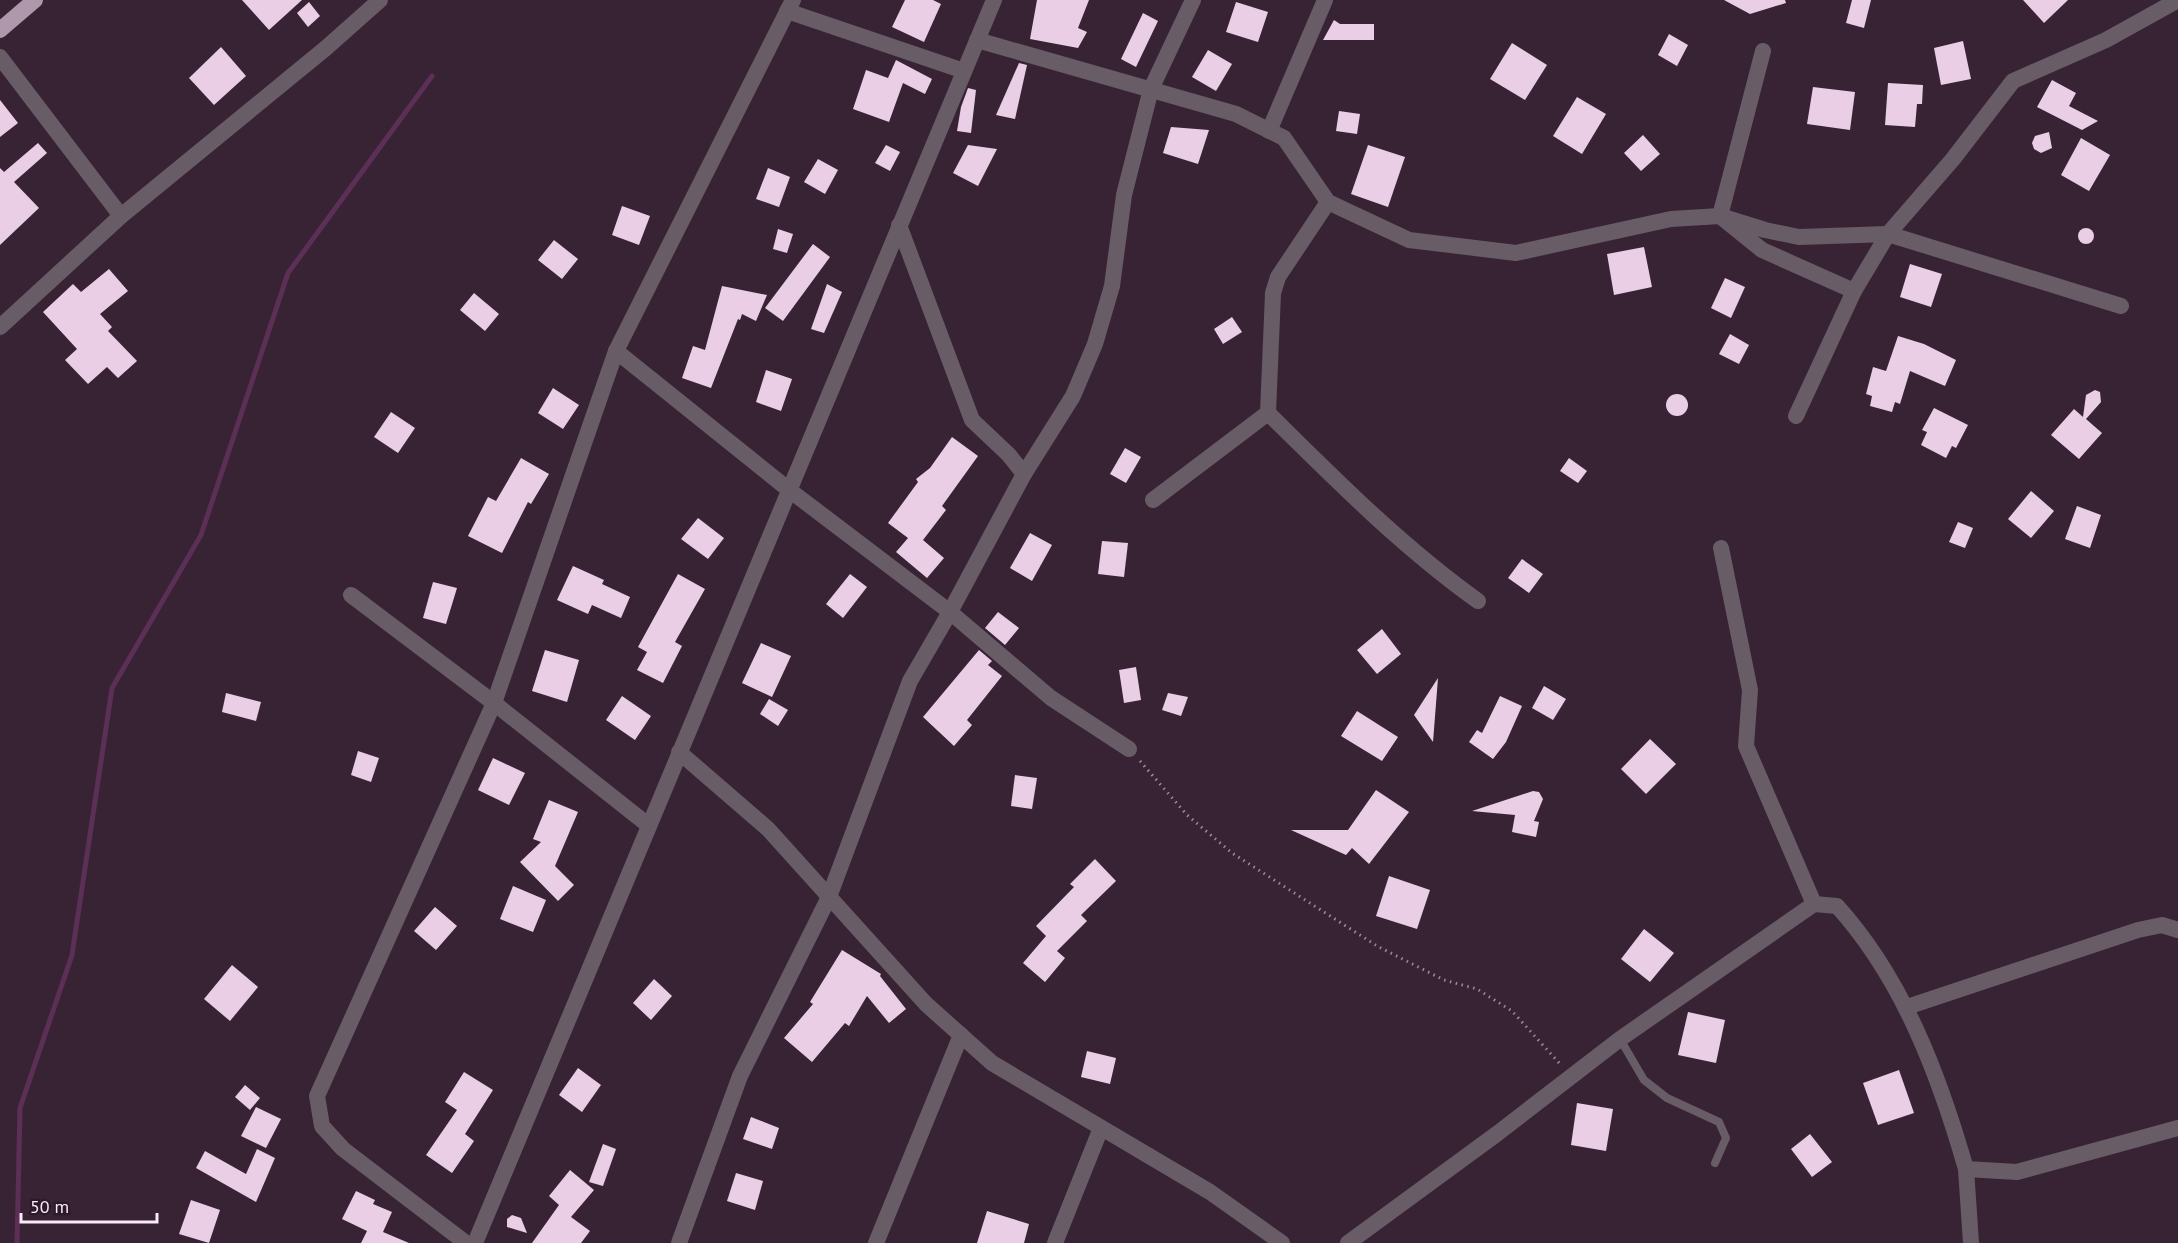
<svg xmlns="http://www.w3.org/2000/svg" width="2178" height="1243" font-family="'PT Sans',sans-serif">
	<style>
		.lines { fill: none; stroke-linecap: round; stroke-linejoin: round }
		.stream { stroke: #5b2f56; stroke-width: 5 }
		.building { fill: #eacee5 }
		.path { stroke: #9c8a99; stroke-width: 3; stroke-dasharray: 1.5 4.5; stroke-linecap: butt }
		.service { stroke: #685d66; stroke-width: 8 }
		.minor { stroke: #685d66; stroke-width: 16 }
		.trunk { stroke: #b098ac; stroke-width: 16 }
	</style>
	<rect width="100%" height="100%" fill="#382335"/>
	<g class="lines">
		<path class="stream" d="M17,1243L20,1108L72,955L112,688L201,535L288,273L432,76"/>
	</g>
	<g class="building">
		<path d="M242,0H302L269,30Z"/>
		<path d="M905,0H933L941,4L924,42L892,27Z"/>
		<path d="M1037,0H1089L1078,28L1087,32L1078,48L1030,39Z"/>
		<path d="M1724,0H1785L1786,3L1750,14Z"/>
		<path d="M1852,0H1871L1864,28L1846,23Z"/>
		<path d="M2023,0H2068L2044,23Z"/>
		<path d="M309,2L320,16L308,27L297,13Z"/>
		<path d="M1236,2L1268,12L1258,42L1226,32Z"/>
		<path d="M1143,13L1158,21L1136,67L1121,59Z"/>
		<path d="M1334,20L1340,24H1374V40H1323Z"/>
		<path d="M1669,34L1688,45L1677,66L1658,55Z"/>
		<path d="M1963,41L1971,79L1941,85L1934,48Z"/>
		<path d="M1512,43L1547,65L1525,100L1490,79Z"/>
		<path d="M221,47L246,76L214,105L189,78Z"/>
		<path d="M1208,50L1232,64L1216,91L1192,77Z"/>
		<path d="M896,60L932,79L925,94L903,83L889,122L853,109L866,70L888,78Z"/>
		<path d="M1019,63L1027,65L1015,119L996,115Z"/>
		<path d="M2052,80L2076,93L2069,106L2098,121L2082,130L2037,107Z"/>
		<path d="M1888,83L1923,85L1922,104H1917L1915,127L1885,125Z"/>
		<path d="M1813,87L1855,92L1850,130L1807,124Z"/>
		<path d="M968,88L976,90L971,133L957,131L961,107Z"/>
		<path d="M1577,97L1606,114L1582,154L1553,136Z"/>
		<path d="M0,100L18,123L0,137Z"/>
		<path d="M1339,111L1360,114L1357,134L1336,131Z"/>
		<path d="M1171,127L1209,130L1198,164L1163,153Z"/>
		<path d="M2049,132L2052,148L2041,153L2034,149L2032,143L2035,136Z"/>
		<path d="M1643,135L1660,154L1641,171L1624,153Z"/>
		<path d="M2081,138L2110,155L2089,191L2061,175Z"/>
		<path d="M38,143L47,153L14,182L39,208L0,245V168L4,172Z"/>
		<path d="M886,145L900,152L890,171L875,163Z"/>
		<path d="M968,145L997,149L978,186L953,173Z"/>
		<path d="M1368,145L1405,157L1388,207L1351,194Z"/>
		<path d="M818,159L838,170L825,194L804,182Z"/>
		<path d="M768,168L790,177L779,207L756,199Z"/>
		<path d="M622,206L650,216L639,245L612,235Z"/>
		<circle cx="2086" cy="236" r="8"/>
		<path d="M778,229L793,234L787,253L773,249Z"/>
		<path d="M554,240L578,259L562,279L538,260Z"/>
		<path d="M813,244L830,257L783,321L765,308Z"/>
		<path d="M1644,247L1652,287L1614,295L1607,254Z"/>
		<path d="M1910,264L1942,274L1931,307L1900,297Z"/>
		<path d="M109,269L128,291L100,314L112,327L108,331L137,361L118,378L107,367L88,384L65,360L77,349L43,312L73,284L81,292Z"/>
		<path d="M1725,278L1745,287L1731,318L1711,308Z"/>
		<path d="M827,284L842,292L824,333L811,329Z"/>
		<path d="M722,286L767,295L756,321L742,314L740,320L738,319L711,388L682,378L693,346L705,350Z"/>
		<path d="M474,293L499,314L485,331L460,310Z"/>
		<path d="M1232,317L1242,332L1223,344L1214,329Z"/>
		<path d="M1730,334L1749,345L1739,364L1719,354Z"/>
		<path d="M1898,336L1924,344L1956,360L1945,386L1910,371L1900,404L1895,402L1892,412L1870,406L1872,396L1866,394L1873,367L1886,371Z"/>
		<path d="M766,370L792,379L781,411L756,402Z"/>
		<path d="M553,388L579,405L563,429L538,413Z"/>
		<path d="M2095,390L2100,392L2101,402L2086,419L2102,433L2079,459L2051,435L2074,409L2083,417L2086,395Z"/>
		<circle cx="1677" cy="405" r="11"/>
		<path d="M1934,408L1968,425L1956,448L1952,446L1946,458L1921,445L1927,432L1922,430Z"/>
		<path d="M391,412L415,428L398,453L374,437Z"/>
		<path d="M952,437L978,456L942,506L946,510L923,540L944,558L927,578L896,552L908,538L888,523L918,482L916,479L930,468Z"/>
		<path d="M1125,448L1141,457L1126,483L1110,474Z"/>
		<path d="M521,458L549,474L531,504L528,502L502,553L468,536L488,497L496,501Z"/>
		<path d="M1569,458L1587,471L1578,483L1560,471Z"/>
		<path d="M2031,491L2054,511L2031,538L2008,519Z"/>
		<path d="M2077,506L2101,515L2090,548L2065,539Z"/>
		<path d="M698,518L724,538L708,559L681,539Z"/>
		<path d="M1958,522L1973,528L1965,548L1949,542Z"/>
		<path d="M1030,533L1052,545L1032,581L1010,568Z"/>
		<path d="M1102,541L1128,543L1124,577L1098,574Z"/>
		<path d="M1522,559L1543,574L1529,593L1508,578Z"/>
		<path d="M573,566L604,580L602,584L630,597L621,618L592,605L588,614L557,600Z"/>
		<path d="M678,574L705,589L675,642L682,646L663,683L637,670L647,652L638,647Z"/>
		<path d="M850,574L867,587L843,618L826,604Z"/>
		<path d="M433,582L457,588L446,624L423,618Z"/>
		<path d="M998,612L1019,628L1005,645L985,628Z"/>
		<path d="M1382,629L1401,654L1377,674L1357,650Z"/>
		<path d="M761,643L791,656L772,697L742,683Z"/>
		<path d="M545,650L579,660L567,702L532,691Z"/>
		<path d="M979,650L992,661L988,665L1002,676L967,720L972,725L954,746L923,717Z"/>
		<path d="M1136,667L1141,700L1124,703L1119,670Z"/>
		<path d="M1438,678L1433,742L1414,715Z"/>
		<path d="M1544,686L1566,699L1553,720L1532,708Z"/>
		<path d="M226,693L261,702L256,721L222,712Z"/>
		<path d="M1168,693L1188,697L1181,716L1162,710Z"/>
		<path d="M622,696L651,716L635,740L606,720Z"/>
		<path d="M1500,696L1522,706L1506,742L1493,759L1469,742L1477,730L1482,733Z"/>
		<path d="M769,699L788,710L778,726L760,714Z"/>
		<path d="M1357,711L1398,737L1382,761L1341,736Z"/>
		<path d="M1650,739L1676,764L1646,794L1621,769Z"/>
		<path d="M358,751L379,758L371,782L351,775Z"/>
		<path d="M493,758L525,773L509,805L478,790Z"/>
		<path d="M1015,775L1037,778L1032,809L1011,806Z"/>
		<path d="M1376,790L1409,812L1369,864L1352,848L1346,855L1291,830H1348Z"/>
		<path d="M1533,791L1539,792L1543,799L1534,821L1539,822L1536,837L1512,832L1515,815L1472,811Z"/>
		<path d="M549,800L578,812L555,866L574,885L558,901L520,862L541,842L533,839Z"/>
		<path d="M1095,859L1116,881L1081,915L1087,921L1057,951L1065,958L1045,982L1023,963L1046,936L1036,926L1074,887L1070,884Z"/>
		<path d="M1389,876L1430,890L1417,929L1376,916Z"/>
		<path d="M513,886L546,900L533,932L500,919Z"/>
		<path d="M435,907L457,926L436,950L414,931Z"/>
		<path d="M1644,929L1674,953L1650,982L1621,959Z"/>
		<path d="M842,950L881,974L880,976L906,1009L889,1023L867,996L849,1026L845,1023L812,1062L784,1038L813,1004L810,1002Z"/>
		<path d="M232,965L258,987L230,1021L204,999Z"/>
		<path d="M654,979L672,996L651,1020L633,1003Z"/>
		<path d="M1688,1012L1725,1020L1716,1063L1678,1055Z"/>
		<path d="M1087,1051L1116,1058L1110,1084L1081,1077Z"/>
		<path d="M578,1068L601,1085L582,1112L559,1095Z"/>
		<path d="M1899,1070L1914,1113L1878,1125L1863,1083Z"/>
		<path d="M464,1072L493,1090L465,1134L474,1141L452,1173L426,1155L457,1110L445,1102Z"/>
		<path d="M245,1085L260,1098L250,1110L235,1097Z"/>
		<path d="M1577,1103L1613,1109L1606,1151L1571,1145Z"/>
		<path d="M256,1107L281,1119L266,1148L241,1136Z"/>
		<path d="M751,1117L779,1128L772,1149L743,1139Z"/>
		<path d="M1810,1134L1832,1162L1812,1177L1791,1149Z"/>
		<path d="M603,1144L616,1149L603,1186L589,1182Z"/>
		<path d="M257,1149L275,1158L256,1202L196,1168L205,1151L246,1174Z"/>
		<path d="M570,1170L594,1190L571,1217L590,1231L581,1243H532L559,1205L549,1196Z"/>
		<path d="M736,1173L763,1181L755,1210L727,1201Z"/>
		<path d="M356,1191L375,1200L373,1204L392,1212L383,1232L409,1243H361L367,1231L342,1219Z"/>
		<path d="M191,1200L220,1210L209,1243L179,1234Z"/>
		<path d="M987,1211L1029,1224L1024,1243H977Z"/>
		<path d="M512,1215L521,1218L527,1233L507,1227V1219Z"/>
	</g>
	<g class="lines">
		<path class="path" d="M1140,761L1187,815L1232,853L1377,946L1444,980L1477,989L1512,1011L1560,1064"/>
		<path class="service" d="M1620,1039L1644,1080L1667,1098L1719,1122L1726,1138L1715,1163"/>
		<g class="minor">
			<path d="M787,11L964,71"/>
			<path d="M977,40L1236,114L1284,138L1328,202L1409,240L1516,253L1671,219L1720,216L1765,230L1799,237L1888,234L2121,306"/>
			<path d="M1763,51L1720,216L1762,250L1854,291"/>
			<path d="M0,57L121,216"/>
			<path d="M1269,131L1325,0"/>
			<path d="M0,327L121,216L326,48L380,0"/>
			<path d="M616,351L788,489L950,612L1051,698L1129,749"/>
			<path d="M1268,413C1335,479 1401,546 1478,601"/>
			<path d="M1796,416L1854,291L1888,234L1953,159L2013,81L2106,40L2178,0"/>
			<path d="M1024,474L1073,396L1095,344L1112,286L1124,195L1151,89L1193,0"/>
			<path d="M1153,500L1268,413L1273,293L1278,277L1328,202"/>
			<path d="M1721,548L1750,690L1746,746L1814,904"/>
			<path d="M351,595L494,703L648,825"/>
			<path d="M679,752L768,829L926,1004L992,1063L1210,1192L1282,1243"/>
			<path d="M1907,1007L2138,930L2162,925L2178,930"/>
			<path d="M1966,1169L1971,1243"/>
			<path d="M466,1243L343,1149L322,1126L317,1096L494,703L616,351L793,0"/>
			<path d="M475,1243L994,0"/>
			<path d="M679,1243L740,1076L829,897L910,681L950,612L1024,474L1009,455L972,420L899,225"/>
			<path d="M876,1243L961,1035"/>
			<path d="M1055,1243L1101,1128"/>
			<path d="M1348,1243L1498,1133L1620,1039L1814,904L1837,906C1903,979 1939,1075 1966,1169L2017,1172L2178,1128"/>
		</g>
		<path class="trunk" d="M0,30L35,0"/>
	</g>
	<path d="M21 1213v9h136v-9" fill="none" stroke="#f8eaf6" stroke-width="3"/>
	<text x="30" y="1213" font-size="18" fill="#f8eaf6" stroke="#2d192b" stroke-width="4.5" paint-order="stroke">50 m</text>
</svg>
